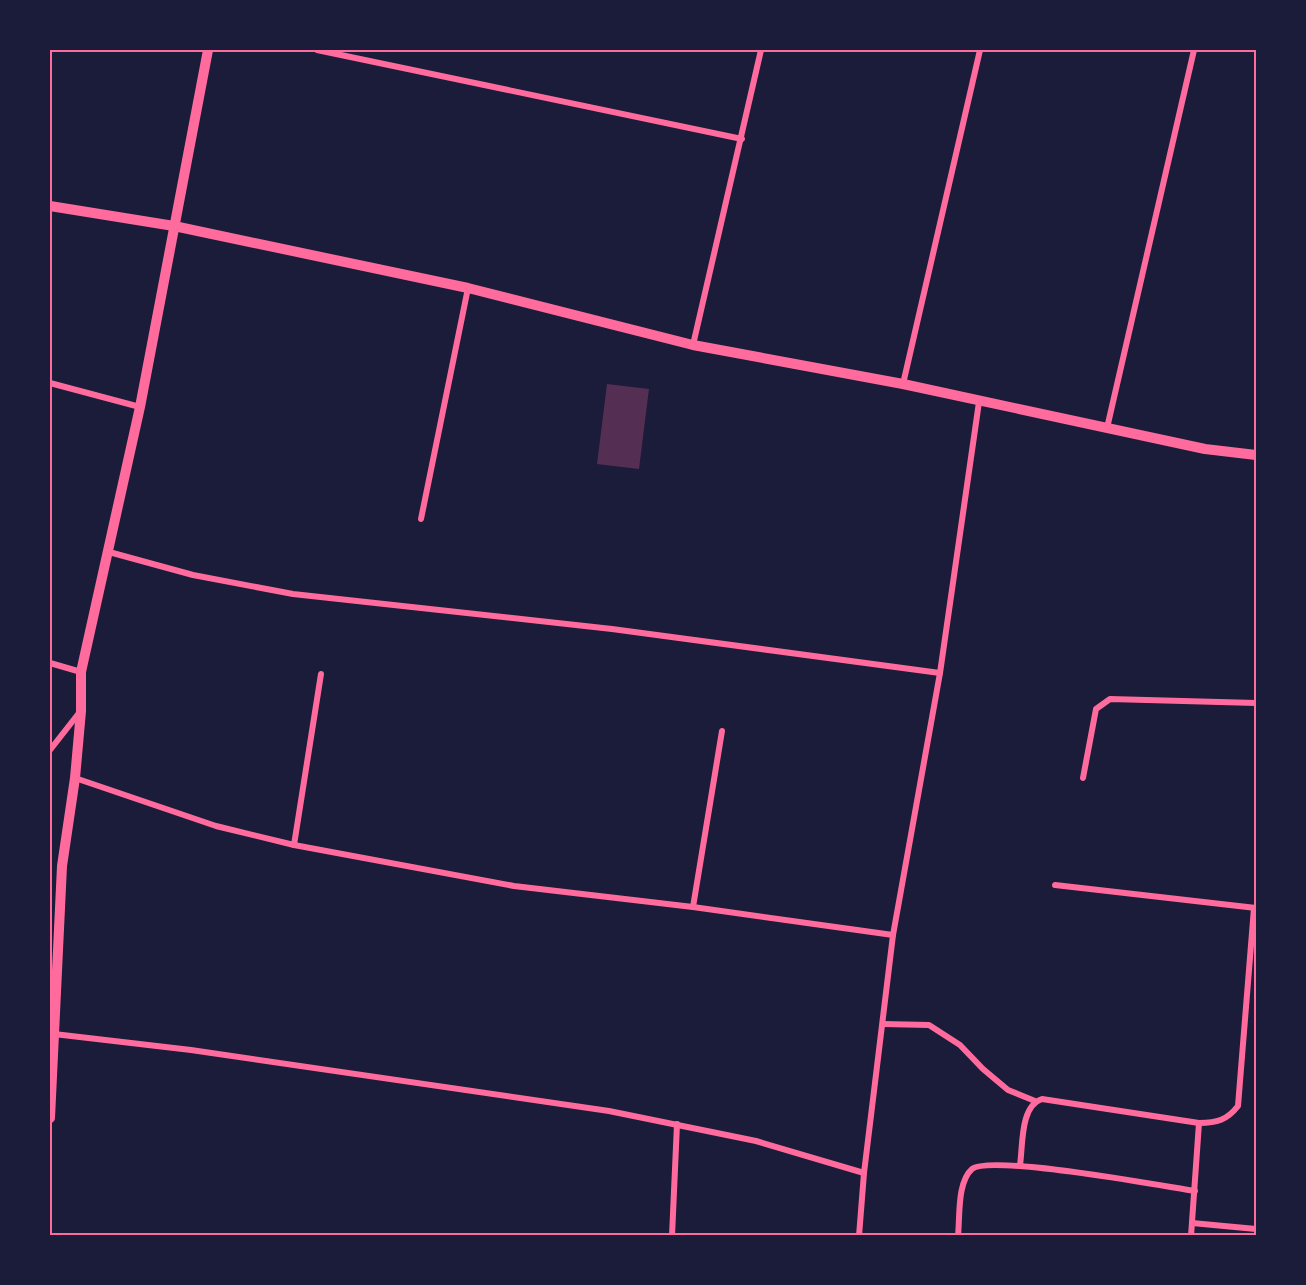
<svg xmlns="http://www.w3.org/2000/svg" width="1306" height="1285" font-family="Ubuntu,sans-serif">
	<style>
		.building { fill: #542f53 }
		.lines { fill: none; stroke-linecap: round; stroke-linejoin: round }
		.minor { stroke: #ff6b9d; stroke-width: 6 }
		.tertiary { stroke: #ff6b9d; stroke-width: 10 }
		.neatline { fill: none; stroke: #ff6b9d; stroke-width: 2 }
	</style>
	<rect width="100%" height="100%" fill="#1b1b3a"/>
	<path class="building" d="M607,384L649,389L639,469L597,464Z"/>
	<g class="lines">
		<g class="minor">
			<path d="M317,50L742,139"/>
			<path d="M693,345L761,50"/>
			<path d="M50,383L140,407"/>
			<path d="M903,384L980,50"/>
			<path d="M1107,428L1194,50"/>
			<path d="M421,519L468,288"/>
			<path d="M109,552L193,575L293,594L612,629L940,673"/>
			<path d="M50,663L81,672"/>
			<path d="M50,750L79,713"/>
			<path d="M75,778L216,826L294,845L514,886L693,907L893,935"/>
			<path d="M1083,778L1096,709L1110,699L1256,703"/>
			<path d="M294,845L321,674"/>
			<path d="M1055,885L1256,908"/>
			<path d="M693,907L722,731"/>
			<path d="M883,1024L929,1025L960,1045L983,1069L1008,1090L1035,1101"/>
			<path d="M54,1034L191,1050L609,1111L756,1141L864,1173"/>
			<path d="M1020,1165C1023,1145 1020,1106 1042,1099L1199,1123C1217,1123 1227,1120 1238,1106L1254,908"/>
			<path d="M1192,1223L1256,1229"/>
			<path d="M672,1236L677,1124"/>
			<path d="M859,1236L864,1173L893,935L940,673L979,402"/>
			<path d="M958,1236C960,1217 957,1182 972,1169C990,1154 1162,1186 1195,1191"/>
			<path d="M1191,1236L1199,1123"/>
		</g>
		<g class="tertiary">
			<path d="M50,206L174,226L468,288L693,345L903,384L1205,449L1256,455"/>
			<path d="M50,1118L62,866L75,778L81,711V672L140,407L208,50"/>
		</g>
	</g>
	<rect width="1306" height="1285" fill="none" stroke="#1b1b3a" stroke-width="102"/>
	<rect x="51" y="51" width="1204" height="1183" class="neatline"/>
</svg>
